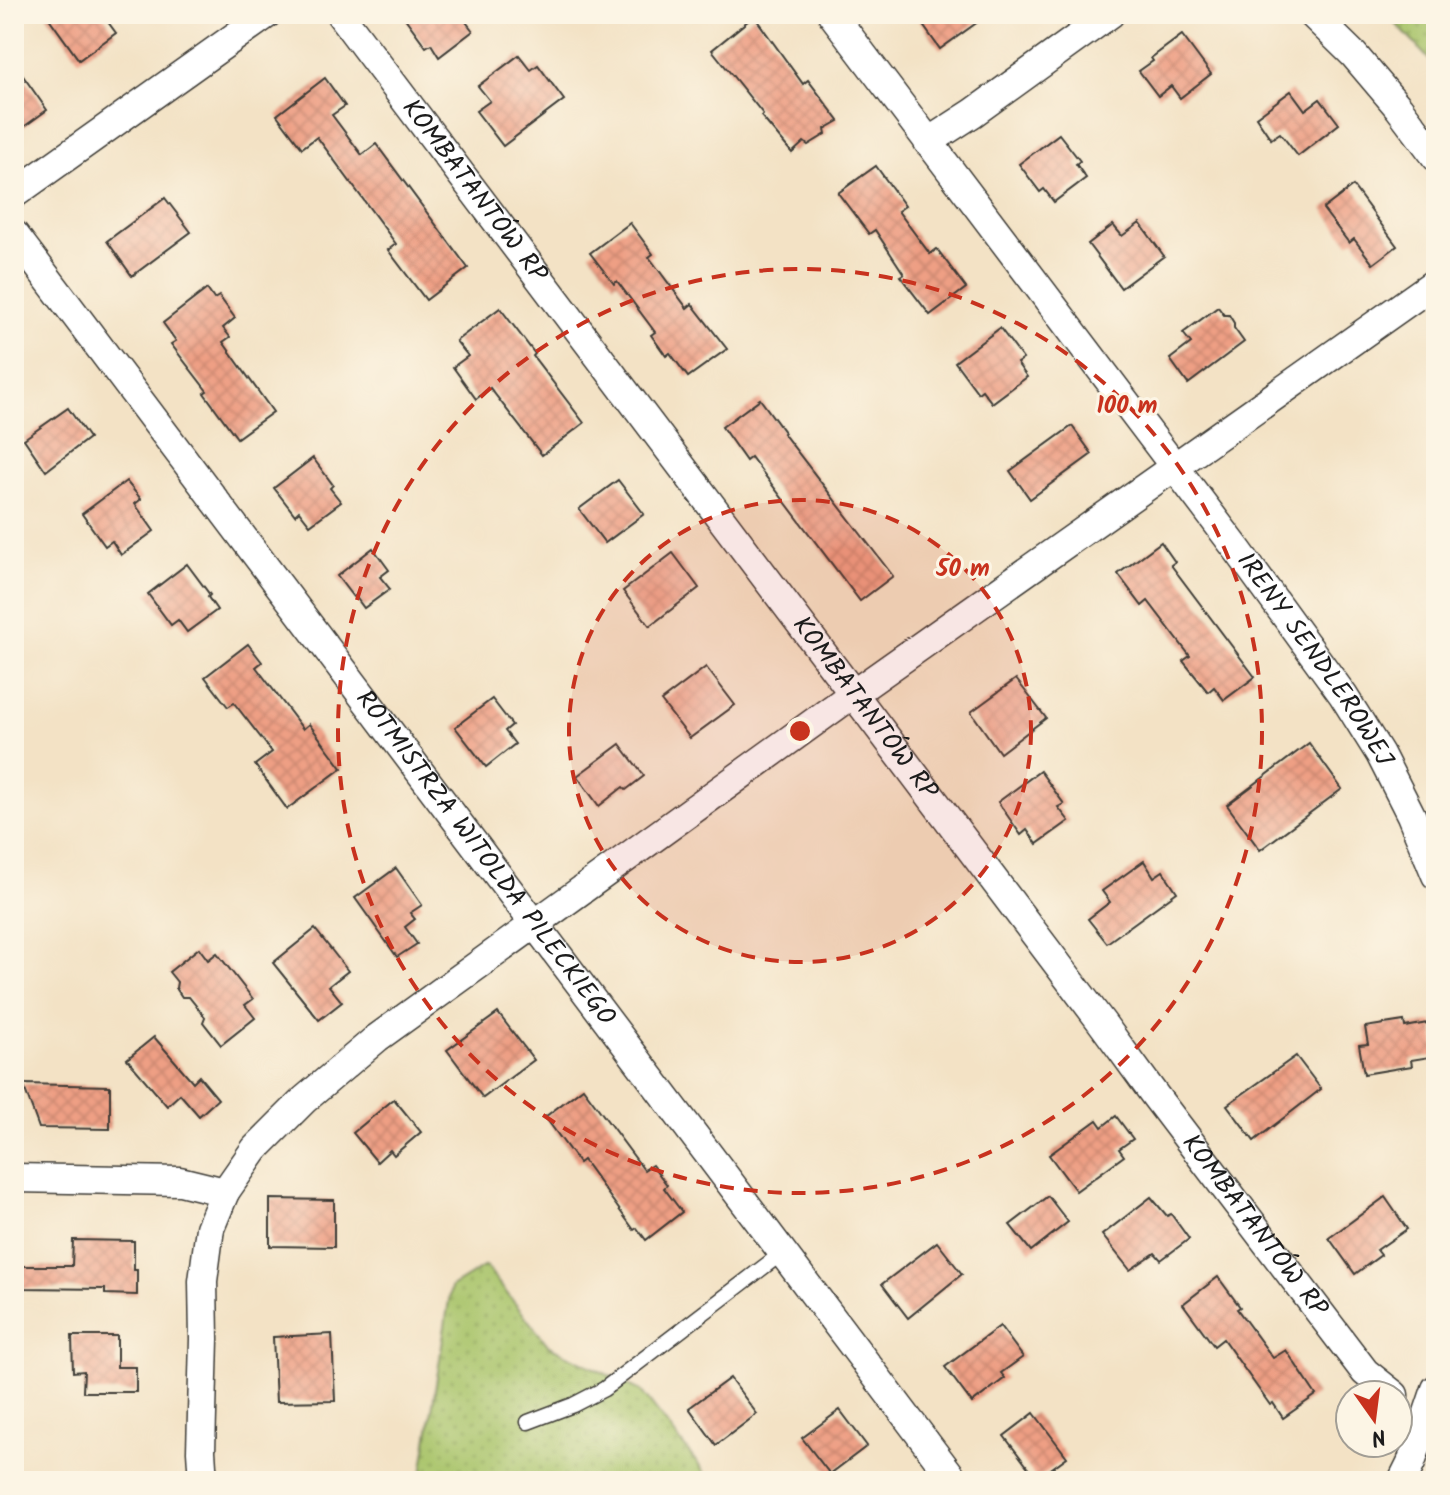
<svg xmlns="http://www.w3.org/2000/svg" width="1450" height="1495" font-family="Kalam,sans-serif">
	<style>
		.grass { fill: url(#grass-dots); stroke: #627044; stroke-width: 2 }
		.building { fill: url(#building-cross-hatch) }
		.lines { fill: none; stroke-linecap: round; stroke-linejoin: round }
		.lane-casing { stroke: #3c3a35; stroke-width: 17 }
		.street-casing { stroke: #3c3a35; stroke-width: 31 }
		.lane { stroke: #fff; stroke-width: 14 }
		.street { stroke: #fff; stroke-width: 28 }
		.ring { fill: none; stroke: #c8321e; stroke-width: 4; stroke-dasharray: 14 10 }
		.labels { text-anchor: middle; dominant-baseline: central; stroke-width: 6; stroke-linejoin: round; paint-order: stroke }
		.street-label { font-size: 26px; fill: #1c1c1c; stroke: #fcf5e5 }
		.centre { fill: #c8321e; stroke: #fcf5e5; stroke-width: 4 }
		.ring-label { font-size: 24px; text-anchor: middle; font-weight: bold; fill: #c8321e; stroke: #fcf5e5; stroke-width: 6; stroke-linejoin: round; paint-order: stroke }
	</style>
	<defs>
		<pattern id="grass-dots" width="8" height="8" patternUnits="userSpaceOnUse" patternTransform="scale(2)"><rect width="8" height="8" fill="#a9c46b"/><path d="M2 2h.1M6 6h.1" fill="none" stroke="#91a85c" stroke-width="1.8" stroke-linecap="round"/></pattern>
		<pattern id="building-cross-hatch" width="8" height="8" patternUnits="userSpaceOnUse" patternTransform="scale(2)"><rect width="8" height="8" fill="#ee9f84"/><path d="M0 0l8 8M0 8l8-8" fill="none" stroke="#cc8871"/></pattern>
	</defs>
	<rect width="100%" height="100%" fill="#fcf5e5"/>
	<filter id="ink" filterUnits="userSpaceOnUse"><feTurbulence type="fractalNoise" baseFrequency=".0125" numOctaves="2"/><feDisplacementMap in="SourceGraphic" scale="16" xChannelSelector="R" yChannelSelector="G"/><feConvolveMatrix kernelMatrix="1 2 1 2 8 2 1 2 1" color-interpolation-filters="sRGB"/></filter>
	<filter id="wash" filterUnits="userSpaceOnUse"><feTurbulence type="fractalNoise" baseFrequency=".006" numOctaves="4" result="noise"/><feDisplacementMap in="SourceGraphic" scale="32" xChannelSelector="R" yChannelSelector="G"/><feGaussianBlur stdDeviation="1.8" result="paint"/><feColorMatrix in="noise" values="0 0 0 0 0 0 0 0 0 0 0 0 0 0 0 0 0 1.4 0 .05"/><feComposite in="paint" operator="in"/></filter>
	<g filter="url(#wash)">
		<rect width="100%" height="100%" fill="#f3e2c5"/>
		<g class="grass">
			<path d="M1387,14H1436V67Z"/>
			<path d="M485,1266L549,1346L641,1391L711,1481H421L451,1287Z"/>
		</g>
		<g id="blocks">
			<g class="building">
				<path d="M46,14H102L116,33L79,60Z"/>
				<path d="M402,14H460L473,31L439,57L431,44L426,47Z"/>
				<path d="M915,14H989L940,49Z"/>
				<path d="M754,16L803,84L808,80L839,121L825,129L826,134L808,145L804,142L792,153L761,116L763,114L712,50Z"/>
				<path d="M1182,35L1211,74L1180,98L1171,86L1158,96L1139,71L1153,61L1151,58Z"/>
				<path d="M519,55L531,70L538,65L564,100L503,146L476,111L490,101L478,86Z"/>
				<path d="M14,63L47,110L14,134Z"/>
				<path d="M325,78L345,106L332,115L362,155L376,144L468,268L426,300L388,250L396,244L317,137L302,148L277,115Z"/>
				<path d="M1291,91L1305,110L1320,99L1339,124L1298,156L1280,133L1271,139L1256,117Z"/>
				<path d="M1059,134L1080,161L1076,164L1086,178L1054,202L1044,189L1040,192L1019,164Z"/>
				<path d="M876,166L905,206L898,211L930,254L937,249L966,288L930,315L900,276L904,274L875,230L869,234L838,193Z"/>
				<path d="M1353,186L1397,246L1373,264L1354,239L1349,243L1323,209Z"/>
				<path d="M165,198L191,232L132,276L107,241Z"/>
				<path d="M630,223L653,254L649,257L687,308L692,304L727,349L688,377L670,353L666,356L651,335L655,332L617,281L614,284L590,253Z"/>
				<path d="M1140,223L1164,256L1121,288L1088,244L1113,225L1122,236Z"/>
				<path d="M207,289L214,299L219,296L235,318L223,328L230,337L223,342L273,412L237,438L204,393L207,391L171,344L176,341L163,323Z"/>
				<path d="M1218,307L1224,315H1229L1234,323V328L1244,342L1188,384L1170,359L1191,343L1183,333Z"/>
				<path d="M500,308L535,354L533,356L584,423L542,455L490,388L476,399L453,367L468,356L456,341Z"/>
				<path d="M1000,328L1023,359L1017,363L1027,377L992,403L982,390L978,393L955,362Z"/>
				<path d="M760,399L784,432L783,433L893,576L860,601L751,457L746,461L722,427Z"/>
				<path d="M68,408L89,438L46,471L24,439Z"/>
				<path d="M1072,426L1092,454L1030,499L1010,471Z"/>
				<path d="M313,458L333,485L330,488L341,502L310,525L299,511L295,515L274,488Z"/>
				<path d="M618,480L644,514L605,543L579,509Z"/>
				<path d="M126,481L141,499L135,504L154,531L121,555L112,541L105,546L82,514Z"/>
				<path d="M1161,542L1175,562L1171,565L1255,677L1224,700L1214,687L1208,692L1183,661L1190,656L1148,601L1142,606L1118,574Z"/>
				<path d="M373,548L389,570L380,577L390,589L364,608L355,596L353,597L337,576Z"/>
				<path d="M673,553L699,588L650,626L623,591Z"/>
				<path d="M187,564L210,595L208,597L217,610L187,632L178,620L171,625L148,594Z"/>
				<path d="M248,644L262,662L256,667L303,729L309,724L342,768L287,809L255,765L272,752L234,703L228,707L205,677Z"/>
				<path d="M706,667L735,705L690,738L661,701Z"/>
				<path d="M1016,679L1046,718L1000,753L971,712Z"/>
				<path d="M492,699L512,725L505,731L515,744L486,767L455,727Z"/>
				<path d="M1309,743L1342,789L1260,850L1227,805Z"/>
				<path d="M620,744L644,776L626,790L623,787L599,806L577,776Z"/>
				<path d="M1040,771L1064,804L1058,807L1069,821L1037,844L1027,830L1021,835L998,802Z"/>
				<path d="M1144,861L1154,877L1163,871L1177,892L1107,943L1088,919L1110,902L1102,891Z"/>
				<path d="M396,868L422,905L410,913L415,919L405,927L417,944L397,957L355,898Z"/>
				<path d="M315,929L348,971L329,986L342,1002L319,1020L273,963Z"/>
				<path d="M199,948L208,960L217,953L253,999L245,1005L255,1018L221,1045L203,1022L205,1017L189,997H182L176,988L177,982L169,972Z"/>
				<path d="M498,1013L534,1060L483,1098L447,1050Z"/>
				<path d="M1404,1021L1405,1027L1433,1022L1436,1056L1411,1060L1412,1066L1364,1074L1359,1045L1368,1044L1365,1027Z"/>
				<path d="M154,1037L193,1082L199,1076L218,1099L199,1116L180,1094L167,1106L127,1059Z"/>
				<path d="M1296,1056L1321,1089L1254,1141L1227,1105Z"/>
				<path d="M23,1084L110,1086V1129L39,1128Z"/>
				<path d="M583,1088L644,1170L652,1165L667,1185L664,1188L682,1212L646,1240L637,1228L634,1230L583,1160L579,1163L545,1117Z"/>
				<path d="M394,1099L421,1132L394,1155L390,1150L377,1162L353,1133Z"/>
				<path d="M1116,1116L1133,1139L1119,1149L1124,1156L1076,1191L1049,1155L1097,1120L1102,1127Z"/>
				<path d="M1048,1196L1068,1222L1031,1251L1010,1225Z"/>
				<path d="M1151,1197L1167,1216L1171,1214L1189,1239L1161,1260L1155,1253L1130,1270L1102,1235Z"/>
				<path d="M1385,1197L1407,1229L1377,1250L1381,1255L1355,1274L1329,1238Z"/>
				<path d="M270,1199L334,1200V1247L270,1246Z"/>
				<path d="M73,1240L134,1241V1270H137V1295L105,1294V1289L20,1288L21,1266H72Z"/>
				<path d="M937,1242L962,1274L908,1318L882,1284Z"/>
				<path d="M1218,1277L1240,1307L1237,1309L1273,1358L1286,1350L1316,1395L1283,1418L1273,1403L1270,1405L1223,1339L1214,1346L1183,1304Z"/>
				<path d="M1000,1326L1023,1357L1001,1373L1005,1378L972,1403L945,1367Z"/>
				<path d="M332,1334L335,1401L276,1402L273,1337Z"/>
				<path d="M72,1336H117V1367H136V1392H83L84,1371L73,1372Z"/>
				<path d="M730,1378L757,1414L716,1445L689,1408Z"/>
				<path d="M840,1410L867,1446L830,1474L802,1438Z"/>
				<path d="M1034,1413L1067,1457L1037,1479L1004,1436Z"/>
			</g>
		</g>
	</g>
	<g filter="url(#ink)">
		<use href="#blocks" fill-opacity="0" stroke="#3c3a35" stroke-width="2"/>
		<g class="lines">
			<g class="lane-casing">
				<path id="lane" d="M528,1422L573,1405L604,1389L782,1253"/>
			</g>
			<g class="street-casing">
				<g id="street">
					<path id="s1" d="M340,14L1102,1023L1156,1097L1365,1372L1394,1395"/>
					<path id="s2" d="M832,14L1239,552L1343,695L1380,754L1411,815L1436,875"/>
					<path d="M1312,14L1354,55L1399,108L1436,157"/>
					<path d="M928,142L973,113L1110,14"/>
					<path d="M14,194L267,14"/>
					<path id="s3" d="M14,234L955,1481"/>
					<path d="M14,1178L180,1181L225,1192L255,1149L304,1100L377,1038L853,694L1436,282"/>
					<path d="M203,1481L201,1451L204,1339L203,1281L210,1228L225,1192"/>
					<path d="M1402,1481L1411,1463L1436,1389"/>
				</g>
			</g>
			<use href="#lane" class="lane"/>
			<use href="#street" class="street"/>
		</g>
	</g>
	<circle cx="800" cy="731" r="231" fill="#c8321e" fill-opacity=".12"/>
	<g class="ring">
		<circle cx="800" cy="731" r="231"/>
		<circle cx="800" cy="731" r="462"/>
	</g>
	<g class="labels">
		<g class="street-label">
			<text stroke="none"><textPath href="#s1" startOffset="222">KOMBATANTÓW RP</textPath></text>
			<text stroke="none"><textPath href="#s2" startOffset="806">IRENY SENDLEROWEJ</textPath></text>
			<text stroke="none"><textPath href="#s1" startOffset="870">KOMBATANTÓW RP</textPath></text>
			<text stroke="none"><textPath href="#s3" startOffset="782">ROTMISTRZA WITOLDA PILECKIEGO</textPath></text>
			<text stroke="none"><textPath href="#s1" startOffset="1518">KOMBATANTÓW RP</textPath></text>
		</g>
	</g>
	<circle cx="800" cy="731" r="12" class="centre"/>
	<g class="ring-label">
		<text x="1127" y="413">100 m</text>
		<text x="963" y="576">50 m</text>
	</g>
	<rect width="1450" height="1495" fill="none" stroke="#fcf5e5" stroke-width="48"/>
	<g transform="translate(1374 1419) rotate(166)"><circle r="38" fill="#fcf5e5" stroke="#a29e95" stroke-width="2"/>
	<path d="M0-6L14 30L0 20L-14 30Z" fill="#c8321e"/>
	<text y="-12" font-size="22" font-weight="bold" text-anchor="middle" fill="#1c1c1c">N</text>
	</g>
</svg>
